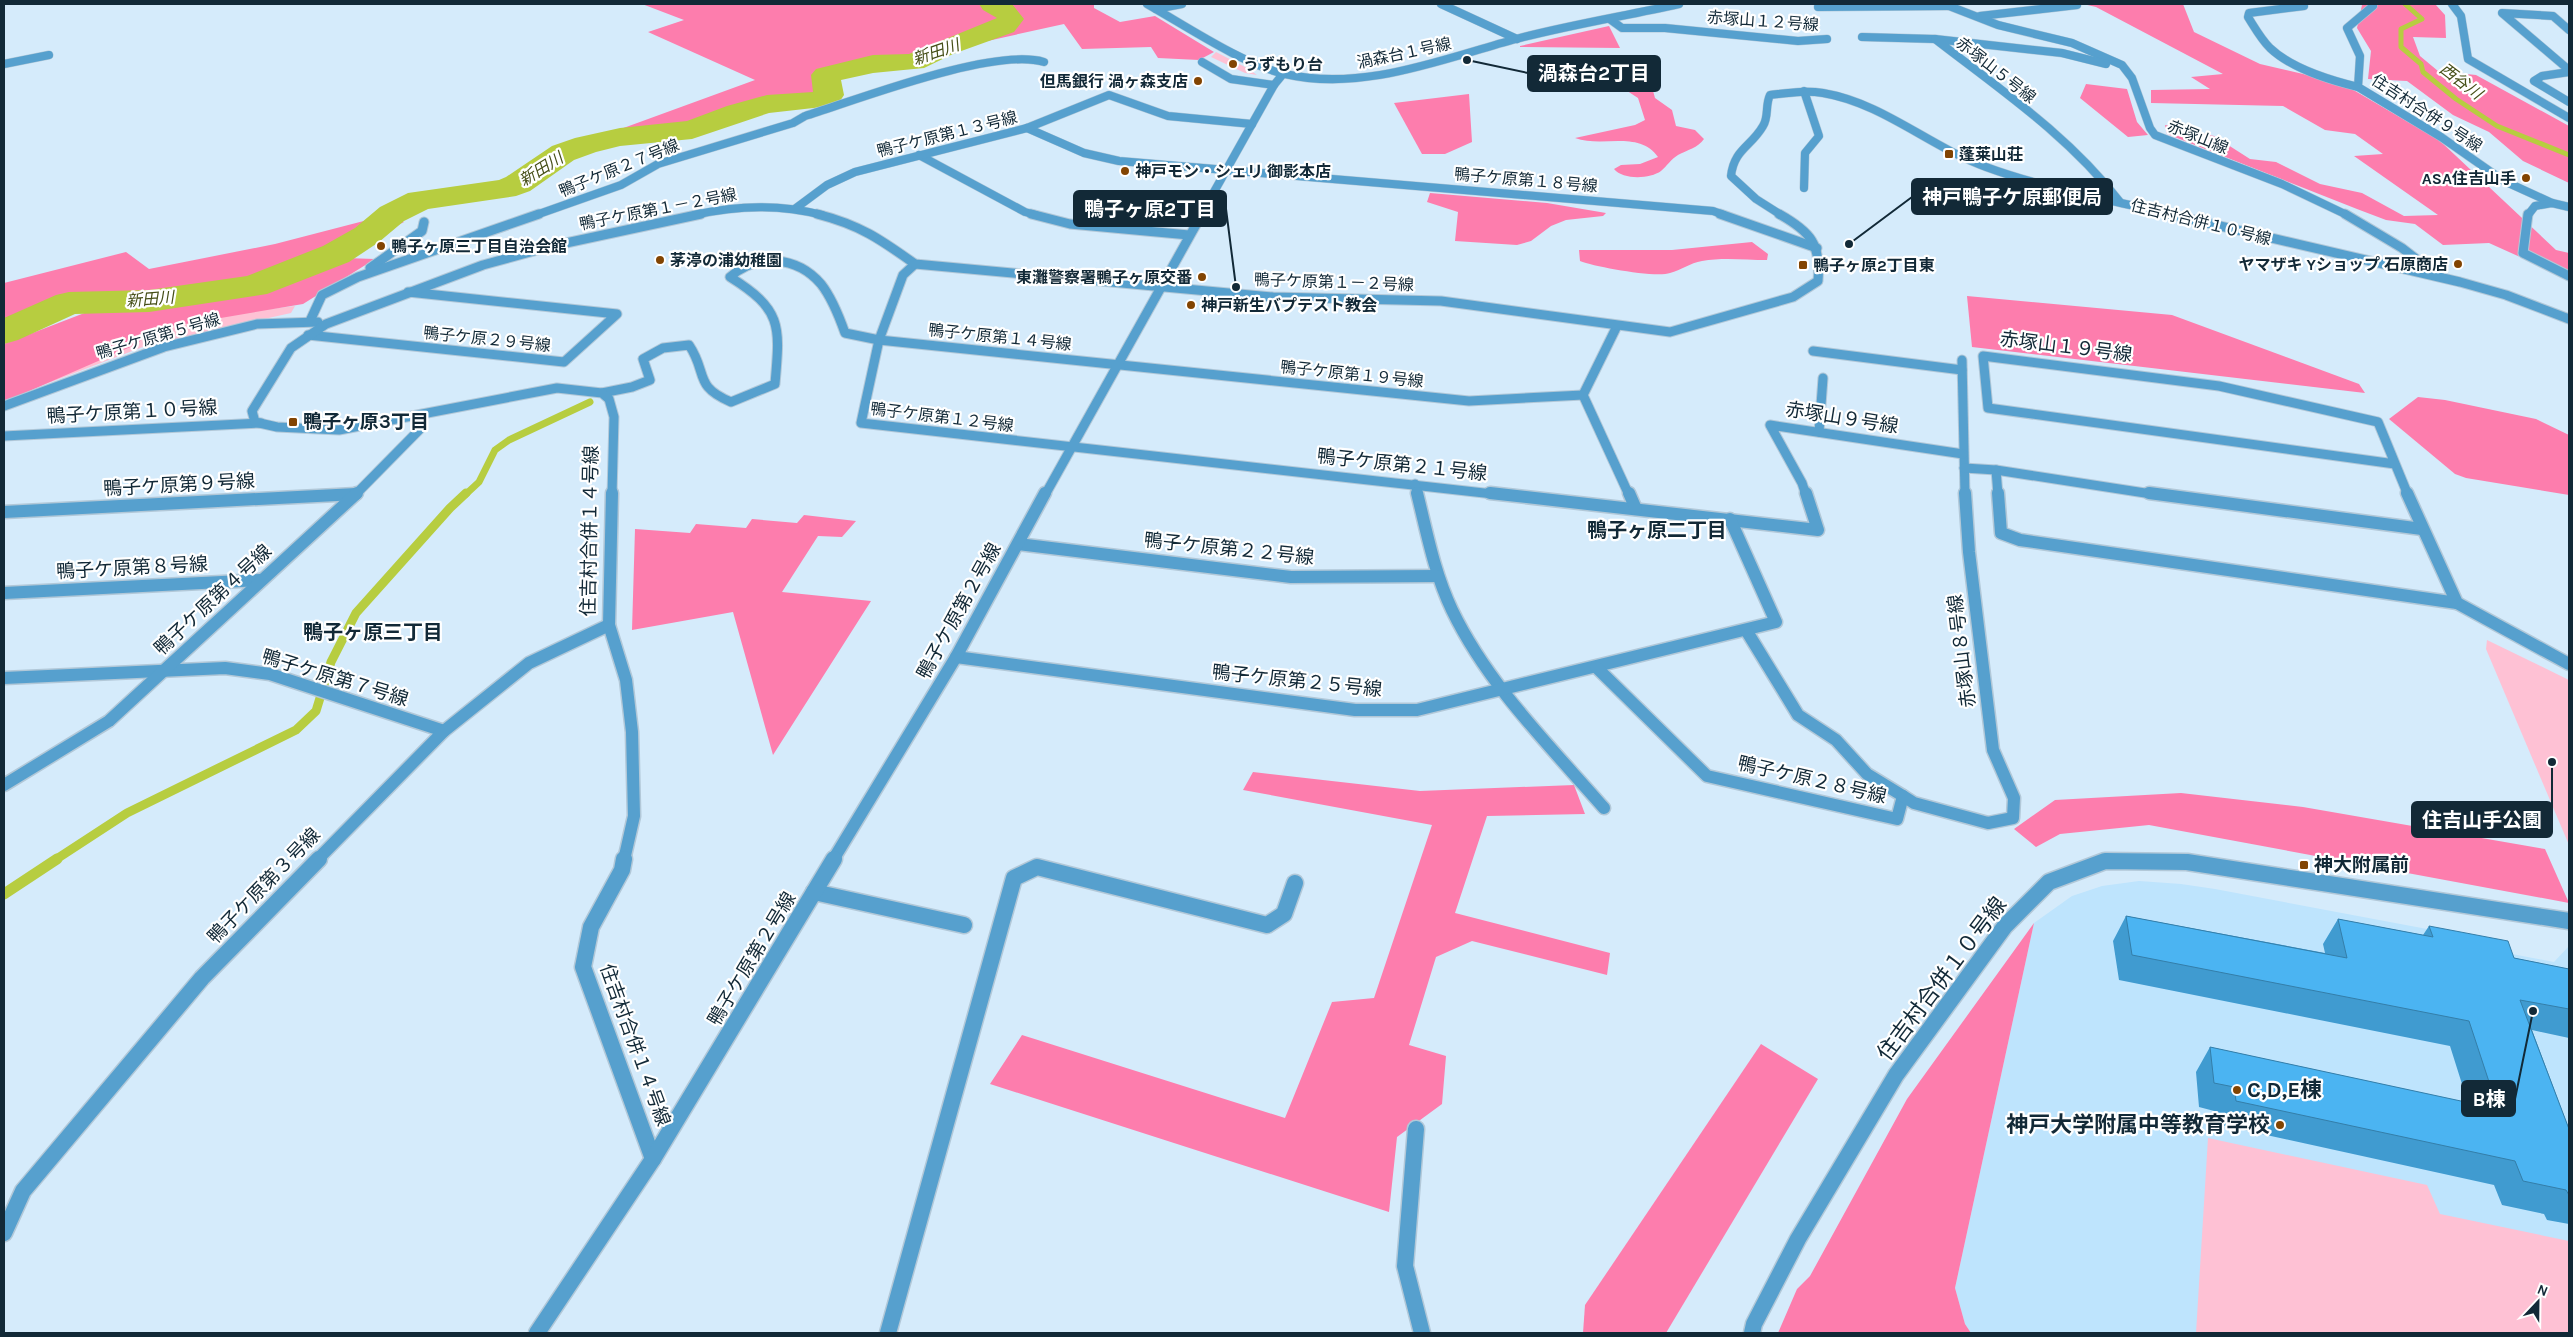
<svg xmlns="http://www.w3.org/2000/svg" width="2573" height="1337" font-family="Karla,'Noto Sans JP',sans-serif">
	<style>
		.built { fill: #bee4fd }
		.green { fill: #fec1d4 }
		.forest { fill: #fd7dad }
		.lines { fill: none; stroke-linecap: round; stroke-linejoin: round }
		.stream-far3 { stroke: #b7cd40; stroke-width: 5 }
		.stream-far2 { stroke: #b7cd40; stroke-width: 7 }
		.stream-far1 { stroke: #b7cd40; stroke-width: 9 }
		.stream { stroke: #b7cd40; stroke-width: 11 }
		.river { fill: #b7cd40; fill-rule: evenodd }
		.minor-far3-casing { stroke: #b2c8d8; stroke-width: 9 }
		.minor-far2-casing { stroke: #b2c8d8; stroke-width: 11 }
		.minor-far1-casing { stroke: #b2c8d8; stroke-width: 15 }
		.minor-casing { stroke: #b2c8d8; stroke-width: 19 }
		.tertiary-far3-casing { stroke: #b2c8d8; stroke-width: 9 }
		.tertiary-far2-casing { stroke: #b2c8d8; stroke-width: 11 }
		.tertiary-far1-casing { stroke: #b2c8d8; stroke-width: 15 }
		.tertiary-casing { stroke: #b2c8d8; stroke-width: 19 }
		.minor-far3 { stroke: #56a0ce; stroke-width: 8 }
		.minor-far2 { stroke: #56a0ce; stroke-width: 9 }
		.minor-far1 { stroke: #56a0ce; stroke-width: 12 }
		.minor { stroke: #56a0ce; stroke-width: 16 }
		.tertiary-far3 { stroke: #56a0ce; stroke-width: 8 }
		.tertiary-far2 { stroke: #56a0ce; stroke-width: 9 }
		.tertiary-far1 { stroke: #56a0ce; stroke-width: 12 }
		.tertiary { stroke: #56a0ce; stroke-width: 16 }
		.wall { fill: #409bd0 }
		.building { fill: #4bb4f2; stroke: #347ea9 }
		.poi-dot { fill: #824402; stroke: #fff; stroke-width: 2 }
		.labels { text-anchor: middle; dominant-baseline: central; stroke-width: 4.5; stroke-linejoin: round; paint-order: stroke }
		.far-street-label { font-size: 16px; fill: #122937; stroke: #fff }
		.far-water-label { font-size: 16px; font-style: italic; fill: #454e17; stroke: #fff }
		.far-poi-label { font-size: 16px; font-weight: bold; fill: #122937; stroke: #fff; text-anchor: start }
		.street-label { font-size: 19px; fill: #122937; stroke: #fff }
		.poi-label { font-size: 19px; font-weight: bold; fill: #122937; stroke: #fff; text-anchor: start }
		.neighbourhood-label { font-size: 20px; font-weight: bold; fill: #122937; stroke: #fff }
		.near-street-label { font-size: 22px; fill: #122937; stroke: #fff }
		.near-poi-label { font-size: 22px; font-weight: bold; fill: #122937; stroke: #fff; text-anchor: start }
		.leader { fill: none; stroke: #122937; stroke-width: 2 }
		.callout-dot { fill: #122937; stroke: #fff; stroke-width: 2 }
		.callout { fill: #122937; stroke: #122937; stroke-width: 2 }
		.callout-label { font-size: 20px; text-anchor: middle; font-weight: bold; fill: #fff }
	</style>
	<rect width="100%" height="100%" fill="#d5ebfb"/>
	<path class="built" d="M2139,881L2181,884L2215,889L2443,932L2465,945L2554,962L2569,946V1333H1971L1965,1324L1955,1288L2034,923L2072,896L2102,886Z"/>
	<g class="green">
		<path d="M1216,52L1247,68L1257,75L1245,73L1211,57Z"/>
		<path d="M295,306L291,313L148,345L4,400L156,329L246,312Z"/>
		<path d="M2487,640L2569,680V845L2486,649Z"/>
		<path d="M2208,1138L2427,1185L2440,1214L2569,1241V1333H2196Z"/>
	</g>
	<g class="forest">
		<path d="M642,4H1094V8L1120,22L1155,16L1214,52L1199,60L1158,58L1151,47L1082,49L1064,24L820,78L821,93L673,128L607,134L755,80L648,32L684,20Z"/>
		<path d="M2083,4H2183L2194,32L2260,64L2333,81L2350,88L2439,140L2556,250L2569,253V279L2489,243L2443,245L2415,224L2386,220L2357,209L2167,134L2165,125L2214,136L2250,159L2276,162L2320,184L2362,193L2404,216L2438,215L2354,156L2383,154L2355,134L2325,130L2283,106L2151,103V90L2210,89L2191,77L2223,74L2096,7Z"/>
		<path d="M2358,4H2435L2445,15L2446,38L2413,37L2420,56L2438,71L2476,75L2569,126V183L2523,161L2489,132L2453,115L2407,81L2368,79L2371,51L2357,28L2362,5Z"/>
		<path d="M1609,26L1620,48L1520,47V46Z"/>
		<path d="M1624,72L1652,87L1655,98L1672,110L1676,126L1695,130L1704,139C1698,148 1687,150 1678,155C1671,159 1667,166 1661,171C1650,179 1623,180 1614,169L1621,165L1640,164L1658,157C1639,130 1602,148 1575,138L1635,125L1645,120L1638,98L1618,85L1619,73Z"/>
		<path d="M2086,84L2127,89L2137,122L2148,135L2128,137L2080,98Z"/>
		<path d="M1469,94L1472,142L1445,154H1422L1394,103Z"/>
		<path d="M1430,193L1547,203L1606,213L1603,216L1566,220L1551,226L1531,241L1517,245L1455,241L1458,212L1427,202Z"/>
		<path d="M383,216L404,222L362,243L345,258L375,259L303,304L156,329L135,345L4,402V344L100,307L71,299L4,323V283L126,252L149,269L275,244Z"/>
		<path d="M1752,242L1768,254L1767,260C1746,260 1723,257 1702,261C1690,263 1681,270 1670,273C1656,278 1595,267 1580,261L1579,250H1672Z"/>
		<path d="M1967,296L2172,315L2359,384L2365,393L1972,347Z"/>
		<path d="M2418,397L2445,400L2536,419L2569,435V495L2466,478L2455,474L2389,419Z"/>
		<path d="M804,515L856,521L842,537L818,536L782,592L871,601L773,755L733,612L632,630L635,529L690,533L696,524L746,528L752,519L797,523Z"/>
		<path d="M1253,772L1420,791L1574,785L1585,814L1487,816L1455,913L1610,953L1607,975L1472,941L1436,957L1409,1045L1446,1056L1442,1104L1397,1137L1389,1212L990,1084L1022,1035L1285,1118L1332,1002L1374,998L1432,825L1243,790Z"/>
		<path d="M2181,793L2303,807L2545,849L2569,903L2149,825L2060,834L2036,847L2014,829L2055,800Z"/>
		<path d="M2034,923L1955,1288L1965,1324L1971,1333H1778L1797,1289L1810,1276L1907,1099Z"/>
		<path d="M1761,1044L1818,1079L1666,1333H1583L1585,1305Z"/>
	</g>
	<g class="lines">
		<path class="stream-far3" d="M2405,4L2422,19L2401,29V47L2421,64L2423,72L2456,99L2497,126L2569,155"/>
		<path class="stream-far2" d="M465,495L479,482L495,450L509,440L590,402"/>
		<path class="stream-far1" d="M55,860L127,813L296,730L316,711L331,662L356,613L450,508L466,493"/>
		<path class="stream" d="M4,894L57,859"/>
		<path class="river" d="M979,4H1012L1024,19L1014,32L953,54L924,68L873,73L841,80L844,95L840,101L831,106L769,113L692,139L620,146L596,152L574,160L530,191L516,196L428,209L404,221L379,242L349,262L267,294L149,312L75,314L18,340L4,344V318L56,295L69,292L149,290L247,276L323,246L355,228L380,207L408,193L499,180L506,177L552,146L575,138L620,128L687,121L727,106L767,95L813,92L811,75L816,69L873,55L909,54L997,18L983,10Z"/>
		<g class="minor-far3-casing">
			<g id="minor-far3">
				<path d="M1441,4L1517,39"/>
				<path d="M1944,4L1998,25L2072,43L2122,65L2132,78L2150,128L2155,135L2282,184L2347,215"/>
				<path d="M2372,4L2373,6L2347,28L2360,56L2358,87L2441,137L2504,181L2552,203"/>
				<path d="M2304,6L2249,13L2248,17C2255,28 2261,39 2270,48C2292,69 2329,80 2358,87"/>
				<path d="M1818,7L1952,6"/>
				<path d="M1156,9L1182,4"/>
				<path d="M1980,16L2077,5"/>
				<path d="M1611,20L1622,28H1665L1798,41L1827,39"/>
				<path d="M2569,30L2553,16L2502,13L2569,70"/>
				<path d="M1862,37L1935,39"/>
				<path d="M1202,62L1231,79L1274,85"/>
				<path d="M4,64L49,55"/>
				<path d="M2106,64L2062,53L1935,39C2001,90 2069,136 2120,202"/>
				<path d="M1804,91L1819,136L1805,153L1804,188"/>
				<path d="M1027,128L1084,153L1119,161L1713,211L1724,215"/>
				<path d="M919,155L1025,212L1036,215"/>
				<path d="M796,208L827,185L855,172L1027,128L1109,95L1168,116L1252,124"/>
				<path d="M536,215L621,185L658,164L793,123L805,116C859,99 994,47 1044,62"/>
			</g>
		</g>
		<g class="minor-far2-casing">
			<g id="minor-far2">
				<path d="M1031,214L1070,224L1189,235"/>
				<path d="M1720,214L1817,248"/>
				<path d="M2345,214L2402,248L2438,276"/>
				<path d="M915,264L903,275L879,340L861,423L1502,495"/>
				<path d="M370,268L422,231L424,222"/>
				<path d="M310,321L322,295L358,277L539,214"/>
				<path d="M1617,326L1583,395L1629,495"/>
				<path d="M308,335L564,362L617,314L408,292"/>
				<path d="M1813,351L1962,370"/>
				<path d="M1962,360L1965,495"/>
				<path d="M602,393L632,387L650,380L643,359L663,348L689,345C708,373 693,386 731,402L775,384C780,326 783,310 730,277C756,253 797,256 821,284C832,298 839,316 845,333L879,340L1469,401L1583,395"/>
				<path d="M4,406L164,347L257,324L318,322"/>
				<path d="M1819,432L1823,378"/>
				<path d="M4,436L261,423"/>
				<path d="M2395,464L1988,408L1983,356L2219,386L2378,422L2408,495"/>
				<path d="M1964,468L1996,470L2158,495"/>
				<path d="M1996,470L1998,495"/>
				<path d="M1415,484L1418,495"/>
				<path d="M344,495L356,494"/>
				<path d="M355,495L422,427L418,416"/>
				<path d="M1806,495L1802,483L1770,425L1963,454"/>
			</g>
		</g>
		<g class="minor-far1-casing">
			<g id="minor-far1">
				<path d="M1417,493C1427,533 1434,572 1452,610C1488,685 1550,746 1604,808"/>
				<path d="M1490,493L1818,530L1806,493"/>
				<path d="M1629,493L1636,509"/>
				<path d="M1998,493L2001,533L2020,540L2457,603"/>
				<path d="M2149,493L2422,529"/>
				<path d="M2407,493L2457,603L2569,664"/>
				<path d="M4,512L356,494"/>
				<path d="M1018,544L1291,577L1437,576"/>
				<path d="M4,593L261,580"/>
				<path d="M956,657L1355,710H1417L1776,622L1730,519"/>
				<path d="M1596,667L1707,776L1897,819L1903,796L1867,774L1836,740L1798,715L1746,630"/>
				<path d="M4,678L225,668L270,674L444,731"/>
				<path d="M4,785L109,721L357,493"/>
				<path d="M1903,796L1914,803L1988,823L2013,818L2014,798L1993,750L1969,552L1965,493"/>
				<path d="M317,860L444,731L529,663L609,625"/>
			</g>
		</g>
		<g class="minor-casing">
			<g id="minor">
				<path d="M814,892L964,925"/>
				<path d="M1416,1129L1405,1266L1422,1333"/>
				<path d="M4,1233L23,1191L202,978L319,859"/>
				<path d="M888,1333L1014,878L1037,867L1267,925L1284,914L1295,883"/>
			</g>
		</g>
		<g class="tertiary-far3-casing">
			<g id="tertiary-far3">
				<path d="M1147,4C1186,26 1244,65 1285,74C1363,92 1442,59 1516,39C1569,25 1625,16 1679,4"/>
				<path d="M2452,4L2461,16L2468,59L2569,118"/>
				<path d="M2569,72L2542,76L2534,81L2569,102"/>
				<path d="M695,215C738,205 779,204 822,215"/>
				<path d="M1201,215L1274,85L1283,74"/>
				<path d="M1781,215L1756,199L1731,176C1734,149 1751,147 1763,126C1769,117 1765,105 1770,95C1788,93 1805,90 1823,93C1883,103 1930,147 1986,167C2046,189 2111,200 2174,215"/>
				<path d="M2528,215L2535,206L2552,203L2569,207"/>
			</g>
		</g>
		<g class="tertiary-far2-casing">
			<g id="tertiary-far2">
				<path d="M817,214C860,225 880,239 915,264L1273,297L1441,301L1670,332L1793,297L1818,281C1821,244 1811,232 1779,214"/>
				<path d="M2169,214L2460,282L2506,295L2569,319"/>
				<path d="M2528,214L2523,253L2569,276"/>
				<path d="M612,495L614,417L609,399L602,393L557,388L339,430L277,427L255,422L252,411L291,348L326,324L483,265L552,246L701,214"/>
				<path d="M1045,495L1202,214"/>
			</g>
		</g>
		<g class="tertiary-far1-casing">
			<g id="tertiary-far1">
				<path d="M612,493L609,625L626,680L632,732L634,816L624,860"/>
				<path d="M833,860L956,657L1045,493"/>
			</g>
		</g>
		<g class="tertiary-casing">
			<g id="tertiary">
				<path d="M624,859L622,870L591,927L583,967L653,1159"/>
				<path d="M537,1333L653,1159L834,859"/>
				<path d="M1752,1333L1754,1324L1798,1239L1896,1075L2005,926L2049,882L2105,861L2187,862L2569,921"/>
			</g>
		</g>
		<use href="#minor-far3" class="minor-far3"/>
		<use href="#minor-far2" class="minor-far2"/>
		<use href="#minor-far1" class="minor-far1"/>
		<use href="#minor" class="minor"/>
		<use href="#tertiary-far3" class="tertiary-far3"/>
		<use href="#tertiary-far2" class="tertiary-far2"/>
		<use href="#tertiary-far1" class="tertiary-far1"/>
		<use href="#tertiary" class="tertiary"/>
	</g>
	<path class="wall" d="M2126,916L2325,953L2323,944L2338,919L2423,935L2429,926L2514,958L2569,969V1038L2532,1030L2569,1129V1224L2547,1220L2544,1214L2502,1205L2494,1185L2221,1125L2218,1112L2199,1107L2196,1072L2210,1047L2468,1103L2450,1046L2119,980L2113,941Z"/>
	<path class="building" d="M2126,916L2347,958L2338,919L2433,937L2429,926L2508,941L2514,958L2569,969V1009L2520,1000L2569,1129V1195L2566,1190L2523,1181L2515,1161L2236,1101L2234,1087L2214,1083L2210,1047L2498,1109L2469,1021L2132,955Z"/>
	<g class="poi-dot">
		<circle cx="1233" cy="64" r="5"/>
		<circle cx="1198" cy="81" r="5"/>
		<rect x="1944" y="149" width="10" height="10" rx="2.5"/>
		<circle cx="1125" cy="171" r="5"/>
		<circle cx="2526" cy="178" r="5"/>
		<circle cx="381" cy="246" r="5"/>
		<circle cx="660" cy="260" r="5"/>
		<circle cx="2458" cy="264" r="5"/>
		<rect x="1798" y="260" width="10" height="10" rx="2.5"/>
		<circle cx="1202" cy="277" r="5"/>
		<circle cx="1191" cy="305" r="5"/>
		<rect x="288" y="417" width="10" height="10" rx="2.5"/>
		<rect x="2299" y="860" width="10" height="10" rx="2.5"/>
		<circle cx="2237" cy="1090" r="5"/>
		<circle cx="2280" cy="1125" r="5"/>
	</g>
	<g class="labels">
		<g class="far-street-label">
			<text transform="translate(1763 21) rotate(4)">赤塚山１２号線</text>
			<text transform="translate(1404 53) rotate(-12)">渦森台１号線</text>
			<text transform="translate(1996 70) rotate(38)">赤塚山５号線</text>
			<text transform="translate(2427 113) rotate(33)">住吉村合併９号線</text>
			<text transform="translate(947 134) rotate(-14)">鴨子ケ原第１３号線</text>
			<text transform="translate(2198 137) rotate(22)">赤塚山線</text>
			<text transform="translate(619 168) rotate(-22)">鴨子ケ原２７号線</text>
			<text transform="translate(1526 180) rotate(5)">鴨子ケ原第１８号線</text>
			<text transform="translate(658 209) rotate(-11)">鴨子ケ原第１－２号線</text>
			<text transform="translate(2201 222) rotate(14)">住吉村合併１０号線</text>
			<text transform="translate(1334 282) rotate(2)">鴨子ケ原第１－２号線</text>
			<text transform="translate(158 336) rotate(-16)">鴨子ケ原第５号線</text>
			<text transform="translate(1000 337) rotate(6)">鴨子ケ原第１４号線</text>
			<text transform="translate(487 339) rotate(6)">鴨子ケ原２９号線</text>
			<text transform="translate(1352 374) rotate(6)">鴨子ケ原第１９号線</text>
			<text transform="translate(942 417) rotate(7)">鴨子ケ原第１２号線</text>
		</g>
		<g class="far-water-label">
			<text transform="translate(936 52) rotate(-19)">新田川</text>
			<text transform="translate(2461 81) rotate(37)">西谷川</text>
			<text transform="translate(541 169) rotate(-32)">新田川</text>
			<text transform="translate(150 299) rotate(-5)">新田川</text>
		</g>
		<g class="far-poi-label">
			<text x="1243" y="64">うずもり台</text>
			<text x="1188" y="81" text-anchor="end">但馬銀行 渦ヶ森支店</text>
			<text x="1959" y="154">蓬莱山荘</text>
			<text x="1135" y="171">神戸モン・シェリ 御影本店</text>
			<text x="2516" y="178" text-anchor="end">ASA住吉山手</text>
			<text x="391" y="246">鴨子ヶ原三丁目自治会館</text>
			<text x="670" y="260">茅渟の浦幼稚園</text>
			<text x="2448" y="264" text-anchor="end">ヤマザキ Yショップ 石原商店</text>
			<text x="1813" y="265">鴨子ヶ原2丁目東</text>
			<text x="1192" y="277" text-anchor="end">東灘警察署鴨子ヶ原交番</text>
			<text x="1201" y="305">神戸新生バプテスト教会</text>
		</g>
		<g class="street-label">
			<text transform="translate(2066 347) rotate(7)">赤塚山１９号線</text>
			<text transform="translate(132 412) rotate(-3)">鴨子ケ原第１０号線</text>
			<text transform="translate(1842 418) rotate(9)">赤塚山９号線</text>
			<text transform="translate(1402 465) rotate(6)">鴨子ケ原第２１号線</text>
			<text transform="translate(179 485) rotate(-3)">鴨子ケ原第９号線</text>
			<text transform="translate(590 531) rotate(-89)">住吉村合併１４号線</text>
			<text transform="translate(1229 549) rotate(6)">鴨子ケ原第２２号線</text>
			<text transform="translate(132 568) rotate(-3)">鴨子ケ原第８号線</text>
			<text transform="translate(213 600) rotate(-43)">鴨子ケ原第４号線</text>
			<text transform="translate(959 611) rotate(-61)">鴨子ケ原第２号線</text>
			<text transform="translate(1962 651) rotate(-97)">赤塚山８号線</text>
			<text transform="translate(335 678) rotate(17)">鴨子ケ原第７号線</text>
			<text transform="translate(1297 681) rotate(6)">鴨子ケ原第２５号線</text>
			<text transform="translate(1812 780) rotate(13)">鴨子ケ原２８号線</text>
			<text transform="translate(264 886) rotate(-46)">鴨子ケ原第３号線</text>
			<text transform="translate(752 959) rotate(-59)">鴨子ケ原第２号線</text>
			<text transform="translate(635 1045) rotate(70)">住吉村合併１４号線</text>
		</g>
		<g class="poi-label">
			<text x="303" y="422">鴨子ヶ原3丁目</text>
			<text x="2314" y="865">神大附属前</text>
		</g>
		<g class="neighbourhood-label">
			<text x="1657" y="530">鴨子ヶ原二丁目</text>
			<text x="373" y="632">鴨子ヶ原三丁目</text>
		</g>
		<g class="near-street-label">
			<text transform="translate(1942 979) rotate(-53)">住吉村合併１０号線</text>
		</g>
		<g class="near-poi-label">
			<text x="2247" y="1090">C,D,E棟</text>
			<text x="2270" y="1125" text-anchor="end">神戸大学附属中等教育学校</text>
		</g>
	</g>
	<path class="leader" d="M1467 60L1528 73M1849 244L1912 197M1236 287L1226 209M2552 762L2552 820M2533 1011L2515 1099"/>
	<g class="callout-dot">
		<circle cx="1467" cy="60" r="5"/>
		<circle cx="1849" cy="244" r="5"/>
		<circle cx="1236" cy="287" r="5"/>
		<circle cx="2552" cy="762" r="5"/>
		<circle cx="2533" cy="1011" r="5"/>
	</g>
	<g class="callout">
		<rect x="1528" y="56" width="132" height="35" rx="5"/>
		<rect x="1912" y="179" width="200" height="35" rx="5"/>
		<rect x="1074" y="191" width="152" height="35" rx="5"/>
		<rect x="2412" y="802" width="140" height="35" rx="5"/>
		<rect x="2462" y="1081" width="53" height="35" rx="5"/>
	</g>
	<g class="callout-label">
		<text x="1594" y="80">渦森台2丁目</text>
		<text x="2012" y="204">神戸鴨子ケ原郵便局</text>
		<text x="1150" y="216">鴨子ヶ原2丁目</text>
		<text x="2482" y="827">住吉山手公園</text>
		<text x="2489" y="1106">B棟</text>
	</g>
	<rect width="2573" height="1337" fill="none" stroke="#122937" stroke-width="10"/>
	<g transform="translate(2538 1302) rotate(22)" stroke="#ffffff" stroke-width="4" paint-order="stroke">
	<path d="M0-4L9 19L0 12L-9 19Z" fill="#122937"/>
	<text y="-8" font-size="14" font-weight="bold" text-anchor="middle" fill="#122937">N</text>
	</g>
</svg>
